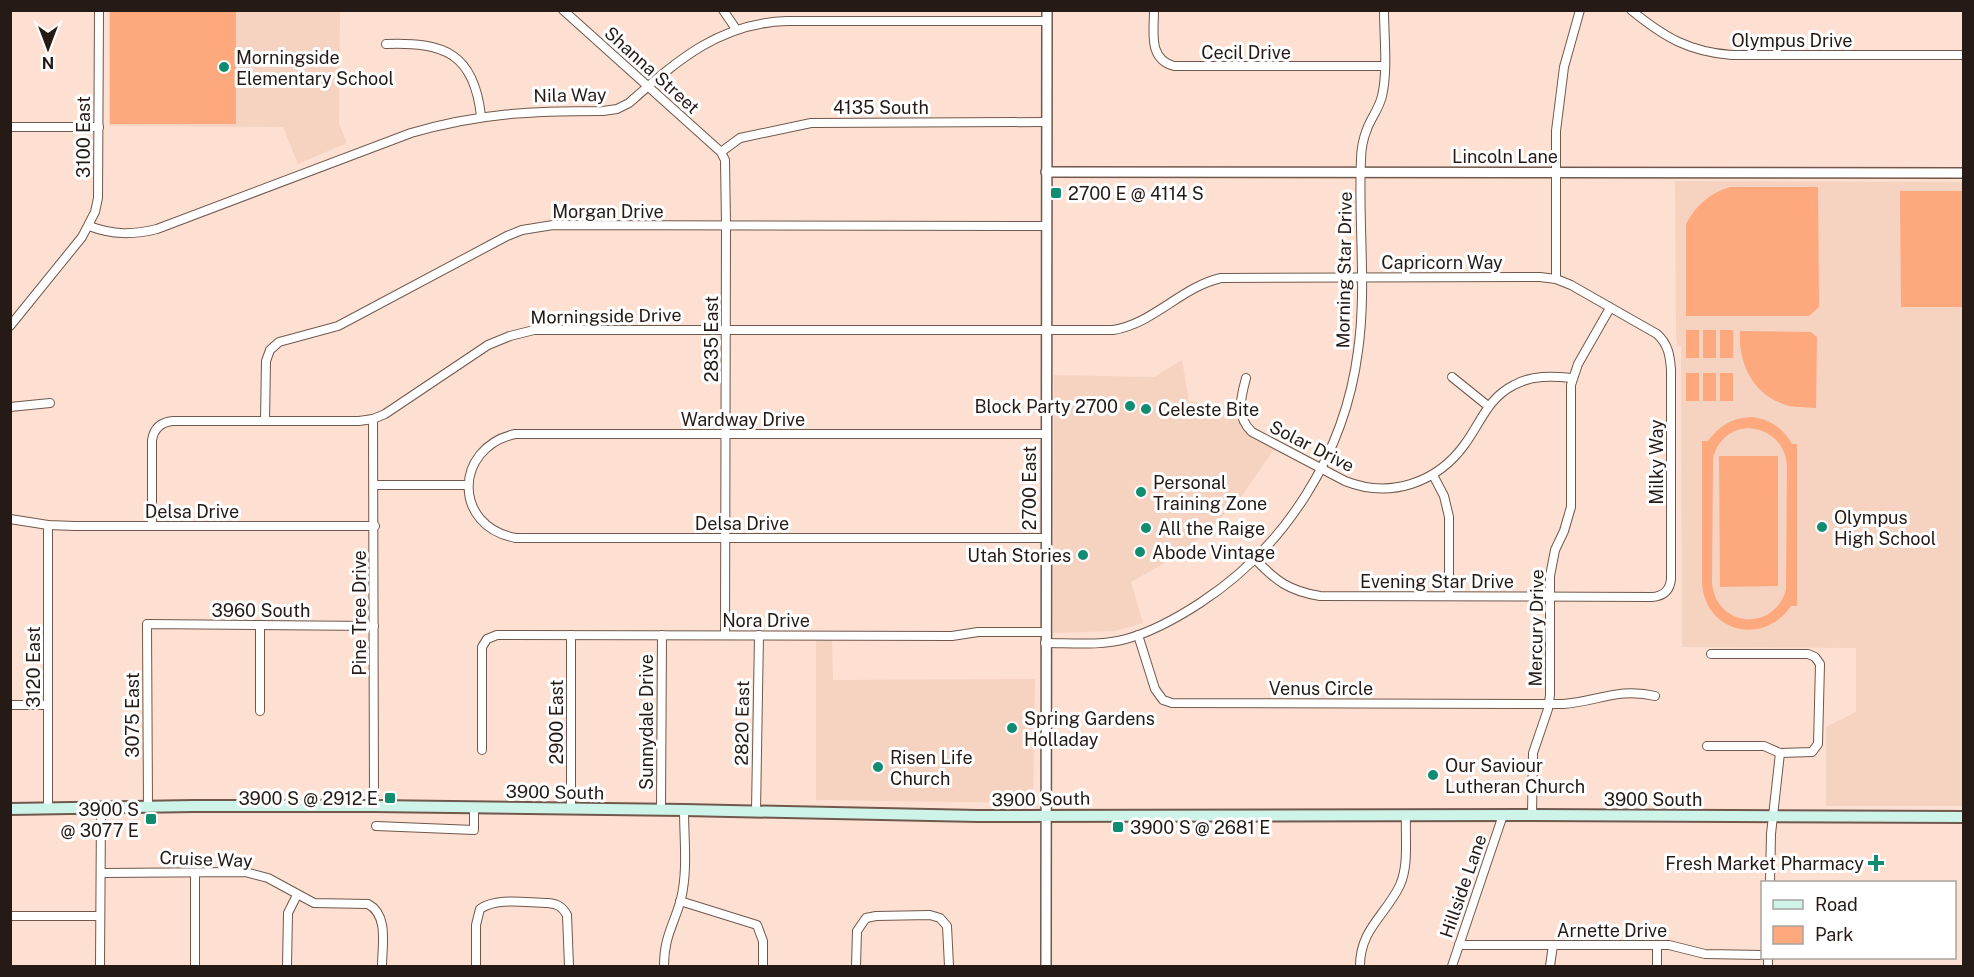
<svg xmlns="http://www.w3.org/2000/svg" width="1974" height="977" font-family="'Public Sans',sans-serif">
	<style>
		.built { fill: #f6d2c0 }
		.green { fill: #fda87d; fill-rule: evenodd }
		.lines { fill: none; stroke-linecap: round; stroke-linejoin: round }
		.minor-casing { stroke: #70584c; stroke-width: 10 }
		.tertiary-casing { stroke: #70584c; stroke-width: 12 }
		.secondary-casing { stroke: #70584c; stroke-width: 14 }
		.minor { stroke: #fff; stroke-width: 8 }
		.tertiary { stroke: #fff; stroke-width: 9 }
		.secondary { stroke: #cef4ea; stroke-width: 10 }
		.poi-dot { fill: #108c70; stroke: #fff; stroke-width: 2 }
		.labels { text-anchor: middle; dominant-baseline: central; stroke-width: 6; stroke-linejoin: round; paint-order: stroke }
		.street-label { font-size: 18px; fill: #251a15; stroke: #fff }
		.poi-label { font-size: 18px; fill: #251a15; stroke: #fff; text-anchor: start }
	</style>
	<rect width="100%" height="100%" fill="#fde0d2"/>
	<g class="built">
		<path d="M109,11H340L339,124L347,143L298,164L283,127L109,126Z"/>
		<path d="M1675,181L1963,182V806H1826V727L1856,712V648L1682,647L1681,346H1677L1676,333Z"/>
		<path d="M1182,360L1189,401L1235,410L1243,431L1253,439L1274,449L1241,497L1202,537L1163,564L1131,582L1143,623L1115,631L1053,633L1054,375L1154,377Z"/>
		<path d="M816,639H832L833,680L1035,679L1033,803L816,800Z"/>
	</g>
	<g class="green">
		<rect x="110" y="11" width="126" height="113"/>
		<path d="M1730,187H1818L1819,307L1809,316H1686V224C1696,205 1710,193 1730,187Z"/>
		<path d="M1900,191H1963V307H1901Z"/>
		<rect x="1686" y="330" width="13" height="28"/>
		<rect x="1703" y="330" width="13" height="28"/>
		<rect x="1720" y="330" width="13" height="28"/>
		<path d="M1740,331L1811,332L1817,337L1816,408C1805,407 1793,408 1783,404C1752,393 1738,362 1740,331Z"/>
		<rect x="1686" y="373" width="13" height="28"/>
		<rect x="1703" y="373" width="13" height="28"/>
		<rect x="1720" y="373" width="13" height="28"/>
		<path d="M1751,417C1770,419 1783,428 1792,444H1797V606H1791C1763,647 1705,632 1702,583V441H1708C1719,426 1732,418 1751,417ZM1749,428C1771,430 1785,444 1787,465L1786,590C1773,633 1716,627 1712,583L1713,458C1718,440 1730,429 1749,428Z"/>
		<path d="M1719,456H1778V586L1720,587Z"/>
	</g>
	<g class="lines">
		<g class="minor-casing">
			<g id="minor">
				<path d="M563,10L721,152L725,160L726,225L725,635"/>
				<path d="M723,10L736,29"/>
				<path d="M1154,10C1154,32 1148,59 1174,66H1384"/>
				<path d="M1631,10C1664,37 1689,52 1732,55H1964"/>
				<path d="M386,44C444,42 474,53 481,116"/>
				<path d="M10,127H99"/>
				<path d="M721,152L740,138L811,123L1046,122"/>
				<path d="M89,226C113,235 133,235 157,229L411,133C480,113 532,111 603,111L617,109L629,103C677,61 719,23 787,21H1047"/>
				<path d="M1556,279V131L1564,67L1580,10"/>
				<path d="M10,326L82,237L95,212L98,198L99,10"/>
				<path d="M1452,377L1488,406"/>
				<path d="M1246,378C1241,397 1235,416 1252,432L1345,481C1390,499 1437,483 1465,444C1481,422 1488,398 1514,385C1532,375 1552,376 1572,378"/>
				<path d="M10,407L50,403"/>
				<path d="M373,419L374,806"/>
				<path d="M265,421L266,361L270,350L279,342L338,326L507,236L522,230L553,225L1047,226"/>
				<path d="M1433,475L1444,496L1449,517V596"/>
				<path d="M375,485H468"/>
				<path d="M10,519L48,525L75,526H375"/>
				<path d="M48,525V809"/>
				<path d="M152,526V440C154,428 161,422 173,421H359L373,419L385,414L488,345L510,336L534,330H1113C1153,324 1181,287 1221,278L1540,277L1556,279L1571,285L1657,334C1668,344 1670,355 1671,370V579C1670,590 1664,596 1652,597L1320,596C1289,591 1276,581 1255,559"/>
				<path d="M1046,538H516C453,527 453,448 515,434H1046"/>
				<path d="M260,625V711"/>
				<path d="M1138,635L1155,689L1163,700L1172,703L1563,704C1596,702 1619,687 1655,696"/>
				<path d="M1045,643C1072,643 1100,646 1126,639C1152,632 1177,618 1200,603C1286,547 1345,453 1358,351C1367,288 1358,223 1361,160C1361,150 1363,139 1367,129C1371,118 1379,109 1382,96C1388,71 1384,37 1384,10"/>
				<path d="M10,705H48"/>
				<path d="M1707,746H1764L1780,753L1812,752L1818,744L1820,664L1815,657L1808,654H1711"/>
				<path d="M482,750V647L487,639L497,635L952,636L978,632H1045"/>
				<path d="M148,807L147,624L374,626"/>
				<path d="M571,809V635"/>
				<path d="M661,809L662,635"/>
				<path d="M756,811L759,635"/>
				<path d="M1532,815L1533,753L1548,709L1550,695V576L1555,550L1564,531L1571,507V385L1578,364L1610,308"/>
				<path d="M376,826L474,830V807"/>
				<path d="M101,873L245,872L268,878L314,903L368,904C389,915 382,946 382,966"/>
				<path d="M195,873V966"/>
				<path d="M1770,882L1771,834L1780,753"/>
				<path d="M680,901L757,925L763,941V966"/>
				<path d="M10,916H100"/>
				<path d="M1459,945H1669L1705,954L1762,955"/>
				<path d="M1657,945V966"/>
				<path d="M1768,958V966"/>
				<path d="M100,966L101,809"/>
				<path d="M287,966L288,913L297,895"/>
				<path d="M476,966V925L480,909C497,897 527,903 548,903C557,904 562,906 567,915L569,966"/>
				<path d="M664,966C664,936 674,925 681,899C688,870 684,839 684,810"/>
				<path d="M856,966L857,931L866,918L876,916L930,915L940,918L947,926L949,966"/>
				<path d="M1360,966C1360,929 1386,915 1400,885C1409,865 1405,838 1406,816"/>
				<path d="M1452,966L1503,815"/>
				<path d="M1550,966L1553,945"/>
			</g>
		</g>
		<g class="tertiary-casing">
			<g id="tertiary">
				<path d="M1046,172L1964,173"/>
				<path d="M1046,966L1047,10"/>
			</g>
		</g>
		<g class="secondary-casing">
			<path id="secondary" d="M10,809L194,806H374L684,810L978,816L1532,815L1964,817"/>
		</g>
		<use href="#minor" class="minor"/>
		<use href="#tertiary" class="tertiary"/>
		<use href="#secondary" class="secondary"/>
	</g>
	<g class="poi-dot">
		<circle cx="224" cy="67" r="6"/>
		<rect x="1050" y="187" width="12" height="12" rx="3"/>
		<circle cx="1130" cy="406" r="6"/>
		<circle cx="1146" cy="409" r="6"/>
		<circle cx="1141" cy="492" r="6"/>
		<circle cx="1822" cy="527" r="6"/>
		<circle cx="1146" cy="528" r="6"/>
		<circle cx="1140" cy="552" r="6"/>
		<circle cx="1083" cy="555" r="6"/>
		<circle cx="1012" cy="728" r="6"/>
		<circle cx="878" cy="767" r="6"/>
		<circle cx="1433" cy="775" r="6"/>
		<rect x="384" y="792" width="12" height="12" rx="3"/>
		<rect x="145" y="813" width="12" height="12" rx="3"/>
		<rect x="1112" y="821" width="12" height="12" rx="3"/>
		<path d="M1873 854h6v6h6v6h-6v6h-6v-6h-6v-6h6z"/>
	</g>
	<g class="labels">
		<g class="street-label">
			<text x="1792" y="40">Olympus Drive</text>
			<text x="1246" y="52">Cecil Drive</text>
			<text transform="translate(652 70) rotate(42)">Shanna Street</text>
			<text transform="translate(570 95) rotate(-1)">Nila Way</text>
			<text x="881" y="107">4135 South</text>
			<text transform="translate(83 137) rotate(-90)">3100 East</text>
			<text x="1505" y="156">Lincoln Lane</text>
			<text x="608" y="211">Morgan Drive</text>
			<text x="1442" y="262">Capricorn Way</text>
			<text transform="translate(1344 270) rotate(-89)">Morning Star Drive</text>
			<text transform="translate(606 316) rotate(-1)">Morningside Drive</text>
			<text transform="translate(711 339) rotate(-90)">2835 East</text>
			<text x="743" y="419">Wardway Drive</text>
			<text transform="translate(1312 446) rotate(27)">Solar Drive</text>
			<text transform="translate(1656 462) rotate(-90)">Milky Way</text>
			<text transform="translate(1029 488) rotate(-90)">2700 East</text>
			<text x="192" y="511">Delsa Drive</text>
			<text x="742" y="523">Delsa Drive</text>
			<text x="1437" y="581">Evening Star Drive</text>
			<text x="261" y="610">3960 South</text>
			<text transform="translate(359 613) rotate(-90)">Pine Tree Drive</text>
			<text x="766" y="620">Nora Drive</text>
			<text transform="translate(1536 628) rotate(-89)">Mercury Drive</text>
			<text transform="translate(33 667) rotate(-90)">3120 East</text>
			<text x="1321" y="688">Venus Circle</text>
			<text transform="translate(132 715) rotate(-90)">3075 East</text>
			<text transform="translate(556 722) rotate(-90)">2900 East</text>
			<text transform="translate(646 722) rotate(-90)">Sunnydale Drive</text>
			<text transform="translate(742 723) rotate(-89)">2820 East</text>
			<text transform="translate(555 792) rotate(1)">3900 South</text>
			<text transform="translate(1041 799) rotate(-1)">3900 South</text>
			<text x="1653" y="799">3900 South</text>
			<text transform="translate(206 859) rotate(2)">Cruise Way</text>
			<text transform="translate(1463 886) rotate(-71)">Hillside Lane</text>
			<text x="1612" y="930">Arnette Drive</text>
		</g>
		<g class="poi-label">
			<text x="236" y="57">Morningside<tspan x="236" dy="21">Elementary School</tspan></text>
			<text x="1068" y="193">2700 E @ 4114 S</text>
			<text x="1118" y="406" text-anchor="end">Block Party 2700</text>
			<text x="1158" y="409">Celeste Bite</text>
			<text x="1153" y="482">Personal<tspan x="1153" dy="21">Training Zone</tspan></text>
			<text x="1834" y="517">Olympus<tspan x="1834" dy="21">High School</tspan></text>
			<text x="1158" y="528">All the Raige</text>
			<text x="1152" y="552">Abode Vintage</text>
			<text x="1071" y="555" text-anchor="end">Utah Stories</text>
			<text x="1024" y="718">Spring Gardens<tspan x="1024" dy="21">Holladay</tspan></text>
			<text x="890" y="757">Risen Life<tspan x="890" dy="21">Church</tspan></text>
			<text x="1445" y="765">Our Saviour<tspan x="1445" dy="21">Lutheran Church</tspan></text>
			<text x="378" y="798" text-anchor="end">3900 S @ 2912 E</text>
			<text x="139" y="809" text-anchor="end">3900 S<tspan x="139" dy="21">@ 3077 E</tspan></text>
			<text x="1130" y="827">3900 S @ 2681 E</text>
			<text x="1864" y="863" text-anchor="end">Fresh Market Pharmacy</text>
		</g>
	</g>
	<rect width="1974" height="977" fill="none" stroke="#251a15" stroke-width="24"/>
	<rect x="1761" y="881" width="195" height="78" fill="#ffffff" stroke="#a8a3a1" stroke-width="1.5"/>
	<rect x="1773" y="900" width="30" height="9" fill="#cef4ea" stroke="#a8a3a1" stroke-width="1.5"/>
	<text x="1815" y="911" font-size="18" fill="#251a15">Road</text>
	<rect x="1773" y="926" width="30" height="18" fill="#fda87d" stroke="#a8a3a1" stroke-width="1.5"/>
	<text x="1815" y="941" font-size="18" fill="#251a15">Park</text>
	<g transform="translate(48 48) rotate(180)" stroke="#ffffff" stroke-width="4.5" paint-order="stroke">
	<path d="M0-4.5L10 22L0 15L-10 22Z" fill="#251a15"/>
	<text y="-9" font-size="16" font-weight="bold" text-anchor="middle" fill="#251a15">N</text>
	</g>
</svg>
